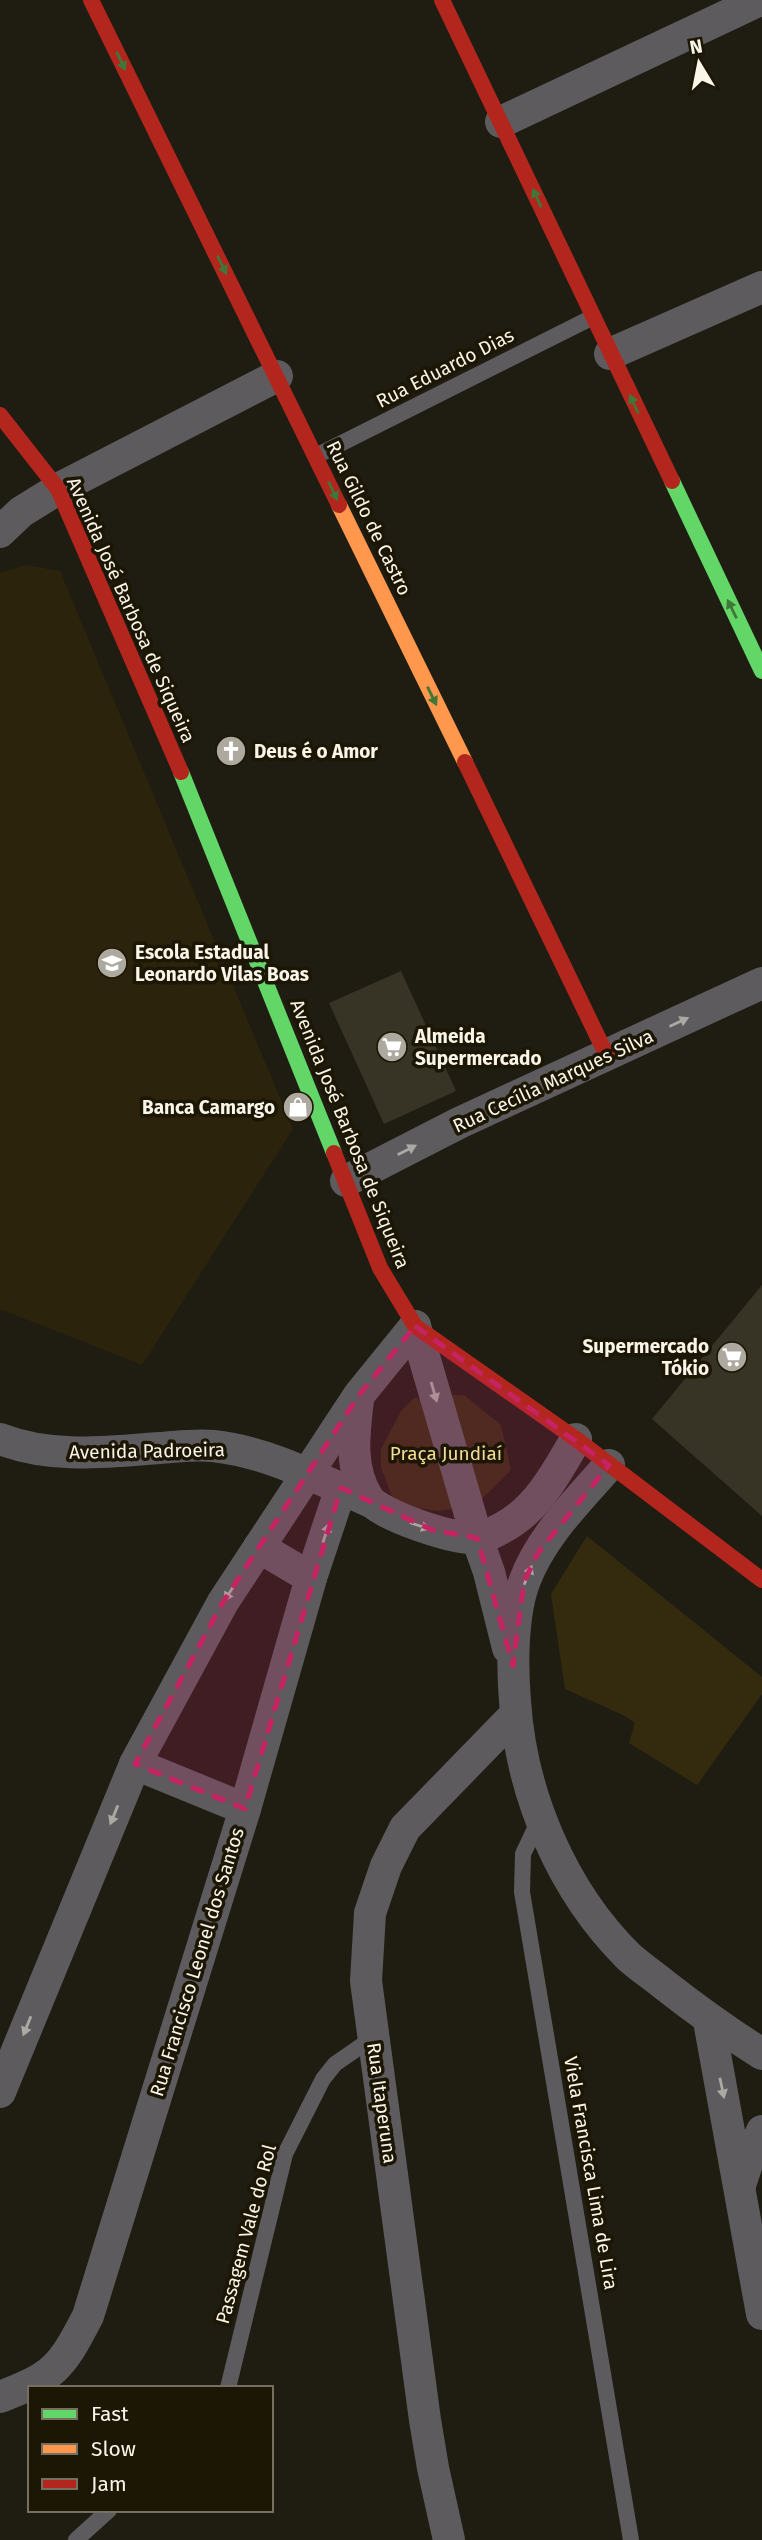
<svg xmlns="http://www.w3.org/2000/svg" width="762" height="2540" font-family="'Fira Sans',sans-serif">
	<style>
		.built { fill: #2b230b }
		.green { fill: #342b0f }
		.building { fill: #373426 }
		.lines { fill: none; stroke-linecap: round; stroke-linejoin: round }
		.lane { stroke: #5e5b5e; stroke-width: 16 }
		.street { stroke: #5e5b5e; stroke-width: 32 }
		.fast { stroke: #63d668; stroke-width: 16 }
		.slow { stroke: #ff974d; stroke-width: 16 }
		.jam { stroke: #b3261e; stroke-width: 16 }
		.oneway { fill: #407636 }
		.oneway2 { fill: #aca8a4 }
		.marked { fill: #c52362; fill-opacity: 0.2; stroke: #c52362; stroke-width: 5; stroke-dasharray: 14 9; stroke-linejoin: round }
		.labels { text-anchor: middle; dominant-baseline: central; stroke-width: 7; stroke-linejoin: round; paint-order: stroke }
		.street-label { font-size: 19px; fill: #f9f5e9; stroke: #1c1604 }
		.poi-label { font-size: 19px; font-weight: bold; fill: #f9f5e9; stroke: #1c1604; text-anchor: start }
		.park-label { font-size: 19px; fill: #f5dd95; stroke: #1c1604 }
	</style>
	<rect width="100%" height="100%" fill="#1f1c12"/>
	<path class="built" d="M26,565L60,571L293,1129L142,1365L0,1309V573Z"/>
	<g class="green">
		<path d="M446,1395H464L501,1425L511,1470L475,1506L438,1511L400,1505L391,1494L381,1467V1449L401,1411L414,1398L428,1399Z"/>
		<path d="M587,1536L762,1677V1694L697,1785L629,1743L635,1723L625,1716L565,1689L551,1594Z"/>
	</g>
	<g class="building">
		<path d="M401,971L456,1091L384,1124L329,1003Z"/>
		<path d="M762,1285V1516L652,1419Z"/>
	</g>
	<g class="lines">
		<g class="lane">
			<path d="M316,456L593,317"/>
			<path d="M540,1818L523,1854L522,1892L631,2540"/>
			<path d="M228,2388L285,2154L323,2079L335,2064L374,2037"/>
			<path d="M76,2540L109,2510"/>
		</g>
		<g class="street">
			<path d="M501,122L760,0"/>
			<path d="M610,354L762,287"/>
			<path d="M0,532L21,512L58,489L277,376"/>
			<path d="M346,1181L459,1123L762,983"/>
			<path d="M415,1326L477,1538L489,1572L508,1648"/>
			<path d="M358,1400C354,1433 349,1468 368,1498C379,1515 457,1541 477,1538C484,1537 495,1532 502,1528C537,1510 557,1472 576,1439"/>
			<path d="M0,1439C51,1459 106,1452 159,1448C176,1447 196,1444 213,1446C269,1452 318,1479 369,1501"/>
			<path d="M609,1465C579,1500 542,1535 525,1580C512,1613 512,1665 515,1701C521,1794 562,1891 629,1957C639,1966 652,1975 662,1983C695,2009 727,2032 762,2054"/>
			<path d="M259,1547L311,1578"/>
			<path d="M135,1764L245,1809"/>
			<path d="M709,2021L762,2314"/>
			<path d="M0,2092L135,1764L223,1602L359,1395L415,1326"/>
			<path d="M740,2185L747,2164L762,2131"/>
			<path d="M0,2397C55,2376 61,2368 88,2316L245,1809L311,1578L341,1488"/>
			<path d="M449,2540L433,2468L425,2420L366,1981L370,1913L386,1866L405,1828L516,1714"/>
		</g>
		<g class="fast">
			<path d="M672,481L762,671"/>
			<path d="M181,772L334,1153"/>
		</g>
		<path class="slow" d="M339,505L465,762"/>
		<g class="jam">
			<path d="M91,0L339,505"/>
			<path d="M442,0L672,481"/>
			<path d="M0,415L58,489L181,772"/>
			<path d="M465,762L607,1056"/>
			<path d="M334,1153L380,1268L415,1326L576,1439L762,1580"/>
		</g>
	</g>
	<defs><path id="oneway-solid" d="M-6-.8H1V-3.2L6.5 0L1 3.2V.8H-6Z" transform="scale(1.75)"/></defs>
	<g class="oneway">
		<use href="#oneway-solid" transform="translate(121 61) rotate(64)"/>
		<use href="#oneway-solid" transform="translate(537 198) rotate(-115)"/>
		<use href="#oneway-solid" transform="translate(222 265) rotate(64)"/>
		<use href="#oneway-solid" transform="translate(634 404) rotate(-115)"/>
		<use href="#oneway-solid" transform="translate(333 491) rotate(64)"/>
		<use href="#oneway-solid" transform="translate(732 609) rotate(-116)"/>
		<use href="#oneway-solid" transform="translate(432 696) rotate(64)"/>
	</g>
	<g class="oneway2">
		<use href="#oneway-solid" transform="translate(679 1022) rotate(-25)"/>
		<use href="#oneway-solid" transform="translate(407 1150) rotate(-27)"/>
		<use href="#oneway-solid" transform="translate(434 1392) rotate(74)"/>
		<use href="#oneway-solid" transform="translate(420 1526) rotate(18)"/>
		<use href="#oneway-solid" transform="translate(326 1533) rotate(-72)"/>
		<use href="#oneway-solid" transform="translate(528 1575) rotate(-68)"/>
		<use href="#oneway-solid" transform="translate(230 1592) rotate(123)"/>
		<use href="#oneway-solid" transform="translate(114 1815) rotate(112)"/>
		<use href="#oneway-solid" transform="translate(27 2026) rotate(112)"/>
		<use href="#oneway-solid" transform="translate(722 2088) rotate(78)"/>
	</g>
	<path class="marked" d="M415,1326L609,1465L538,1553L524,1582L513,1666L477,1538L432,1530L341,1488L245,1809L135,1764L223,1602L359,1395Z"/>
	<defs>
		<g id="church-disc" transform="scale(1.575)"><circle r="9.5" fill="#ada99e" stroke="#1c1604"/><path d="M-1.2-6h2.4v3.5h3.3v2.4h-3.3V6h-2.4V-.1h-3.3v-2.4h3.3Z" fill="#fff"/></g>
		<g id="school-disc" transform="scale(1.575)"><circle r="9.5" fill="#ada99e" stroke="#1c1604"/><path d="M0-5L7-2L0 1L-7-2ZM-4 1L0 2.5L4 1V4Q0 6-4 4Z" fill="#fff"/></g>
		<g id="supermarket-disc" transform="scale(1.575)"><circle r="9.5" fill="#ada99e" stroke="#1c1604"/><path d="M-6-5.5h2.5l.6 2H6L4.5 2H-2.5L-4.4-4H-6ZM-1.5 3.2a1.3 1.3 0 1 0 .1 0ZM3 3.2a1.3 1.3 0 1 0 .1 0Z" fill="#fff"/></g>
		<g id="shop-disc" transform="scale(1.575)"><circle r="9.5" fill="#ada99e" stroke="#1c1604"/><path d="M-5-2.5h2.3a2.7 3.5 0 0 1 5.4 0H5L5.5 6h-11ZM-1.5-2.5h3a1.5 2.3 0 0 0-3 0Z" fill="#fff"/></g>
	</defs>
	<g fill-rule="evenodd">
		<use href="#church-disc" x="231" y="751"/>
		<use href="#school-disc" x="112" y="963"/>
		<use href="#supermarket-disc" x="392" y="1047"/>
		<use href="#shop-disc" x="298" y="1107"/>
		<use href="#supermarket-disc" x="732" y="1357"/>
	</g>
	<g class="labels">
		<g class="street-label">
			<text transform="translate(445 368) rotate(-27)">Rua Eduardo Dias</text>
			<text transform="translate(369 518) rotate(64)">Rua Gildo de Castro</text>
			<text transform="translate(131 610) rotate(66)">Avenida José Barbosa de Siqueira</text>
			<text transform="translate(553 1081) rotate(-25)">Rua Cecília Marques Silva</text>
			<text transform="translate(350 1134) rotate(68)">Avenida José Barbosa de Siqueira</text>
			<text transform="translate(147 1451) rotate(-1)">Avenida Padroeira</text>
			<text transform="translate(197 1962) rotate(-73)">Rua Francisco Leonel dos Santos</text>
			<text transform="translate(382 2103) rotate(82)">Rua Itaperuna</text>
			<text transform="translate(591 2173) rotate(80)">Viela Francisca Lima de Lira</text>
			<text transform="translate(246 2234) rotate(-75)">Passagem Vale do Rol</text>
		</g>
		<g class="poi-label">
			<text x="254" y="751">Deus é o Amor</text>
			<text x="135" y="952">Escola Estadual<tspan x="135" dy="22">Leonardo Vilas Boas</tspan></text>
			<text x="415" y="1036">Almeida<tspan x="415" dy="22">Supermercado</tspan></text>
			<text x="275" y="1107" text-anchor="end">Banca Camargo</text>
			<text x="709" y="1346" text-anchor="end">Supermercado<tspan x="709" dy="22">Tókio</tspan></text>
		</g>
		<g class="park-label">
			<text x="446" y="1453">Praça Jundiaí</text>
		</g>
	</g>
	<rect x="28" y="2386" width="245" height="126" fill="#1c1604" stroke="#746f60" stroke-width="2"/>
	<rect x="42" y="2409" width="35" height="10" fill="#63d668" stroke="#746f60" stroke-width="2"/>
	<text x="91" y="2421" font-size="21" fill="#f9f5e9">Fast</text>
	<rect x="42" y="2444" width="35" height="10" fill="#ff974d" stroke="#746f60" stroke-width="2"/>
	<text x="91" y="2456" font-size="21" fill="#f9f5e9">Slow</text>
	<rect x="42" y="2479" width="35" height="10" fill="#b3261e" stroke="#746f60" stroke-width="2"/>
	<text x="91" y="2491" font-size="21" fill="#f9f5e9">Jam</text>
	<g transform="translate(699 63) rotate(350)" stroke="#1c1604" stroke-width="5" paint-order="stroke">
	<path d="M0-5L12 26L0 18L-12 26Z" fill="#f9f5e9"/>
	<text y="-10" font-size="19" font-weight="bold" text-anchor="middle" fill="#f9f5e9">N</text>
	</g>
</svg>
